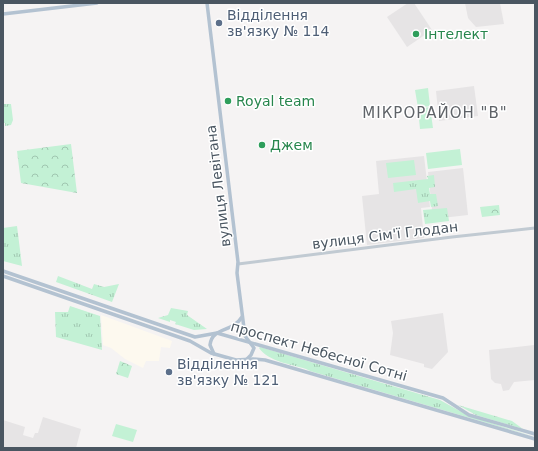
<svg xmlns="http://www.w3.org/2000/svg" width="538" height="451" font-family="'DejaVu Sans',sans-serif">
	<style>
		.commercial { fill: #fdf9ef }
		.education { fill: #e6e4e5 }
		.grass { fill: url(#grass-tufts) }
		.forest { fill: url(#forest-crowns) }
		.pitch { fill: #c3f1d5 }
		.lines { fill: none; stroke-linecap: round; stroke-linejoin: round }
		.minor { stroke: #c1cad2; stroke-width: 3 }
		.major { stroke: #b3c2d1; stroke-width: 3.5 }
		.service-dot { fill: #5c6f8a; stroke: #fff; stroke-width: 1.5 }
		.leisure-dot { fill: #2e9e5b; stroke: #fff; stroke-width: 1.5 }
		.labels { text-anchor: middle; dominant-baseline: central; stroke-width: 3; stroke-linejoin: round; paint-order: stroke }
		.service-label { font-size: 14px; fill: #4e5e75; stroke: #fff; text-anchor: start }
		.leisure-label { font-size: 14px; fill: #27864d; stroke: #fff; text-anchor: start }
		.street-label { font-size: 14px; fill: #4a5661; stroke: #fff }
		.neighbourhood-label { font-size: 15px; letter-spacing: 1px; fill: #5f6368; stroke: #fff }
	</style>
	<defs>
		<pattern id="grass-tufts" width="24" height="20" patternUnits="userSpaceOnUse"><rect width="24" height="20" fill="#c3f1d5"/><path d="M3 7l-1-3M5 7V3M7 7l1-3M15 17l-1-3M17 17v-4M19 17l1-3" fill="none" stroke="#a0c6b0"/></pattern>
		<pattern id="forest-crowns" width="20" height="18" patternUnits="userSpaceOnUse"><rect width="20" height="18" fill="#c3f1d5"/><path d="M2 6a3 3 0 1 1 6 0M12 15a3 3 0 1 1 6 0" fill="none" stroke="#a0c6b0"/></pattern>
	</defs>
	<rect width="100%" height="100%" fill="#f5f3f3"/>
	<path class="commercial" d="M101,315L172,341L170,348L161,347L159,361H146L143,368L125,359L111,348L103,345Z"/>
	<g class="education">
		<path d="M408,3H414L432,30L407,47L387,17Z"/>
		<path d="M465,3H500L504,24L476,27L468,18Z"/>
		<path d="M474,86L478,116L439,121L436,91Z"/>
		<path d="M424,156L430,207L421,208L424,238L367,245L362,196L379,194L376,161Z"/>
		<path d="M463,168L468,215L433,219L428,172Z"/>
		<path d="M443,313L448,352L432,369L424,367V364L390,355L393,333L391,321Z"/>
		<path d="M534,345L535,380L514,382L509,390L503,391L501,384L495,383L491,379L489,350Z"/>
		<path d="M43,417L81,429L76,448H3V420L25,427L23,435L33,438L35,433H38Z"/>
	</g>
	<g class="grass">
		<path d="M3,104H11L13,120L11,125L5,126V123H3Z"/>
		<path d="M434,175L435,187L429,188L430,194H436L438,206L431,207L430,201L418,203L416,189L394,192L393,183L428,179L427,176Z"/>
		<path d="M447,208L449,221L425,224L423,210Z"/>
		<path d="M17,226L22,266L3,261V228Z"/>
		<path d="M58,276L92,289L94,284L104,287L119,284L112,302L56,282Z"/>
		<path d="M70,306L100,316L102,350L56,337L55,312H68Z"/>
		<path d="M171,308L188,311L187,315L207,329L194,330L175,324L176,322L170,320V322L158,318L168,315Z"/>
		<path d="M260,347L440,400L467,415L535,437L310,371L306,369C291,364 269,362 259,348Z"/>
		<path d="M458,405L512,421L523,429L476,415Z"/>
	</g>
	<g class="forest">
		<path d="M71,144L77,193L21,183L17,151Z"/>
		<path d="M499,205L500,215L482,217L480,207Z"/>
		<path d="M120,361L132,366L128,378L116,374Z"/>
	</g>
	<g class="pitch">
		<path d="M428,88L430,106L418,108L415,90Z"/>
		<path d="M430,107L433,128L420,129L418,109Z"/>
		<path d="M460,149L462,165L428,169L426,153Z"/>
		<path d="M414,160L416,175L388,178L386,163Z"/>
		<path d="M116,424L137,430L133,442L112,436Z"/>
	</g>
	<g class="lines">
		<path class="minor" d="M238,264L452,237L535,228"/>
		<g class="major">
			<path d="M207,3L238,262L237,273L245,336L254,348L251,355L247,359"/>
			<path d="M3,14L97,3"/>
			<path d="M3,271L195,337L217,333L443,398L469,415L535,434"/>
			<path d="M3,276L190,341L211,353L236,360L253,359L265,360L535,439"/>
			<path d="M214,354L210,345C212,327 232,333 242,317"/>
		</g>
	</g>
	<g class="service-dot">
		<circle cx="219" cy="23" r="4"/>
		<circle cx="169" cy="372" r="4"/>
	</g>
	<g class="leisure-dot">
		<circle cx="416" cy="34" r="4"/>
		<circle cx="228" cy="101" r="4"/>
		<circle cx="262" cy="145" r="4"/>
	</g>
	<g class="labels">
		<g class="service-label">
			<text x="227" y="15">Відділення<tspan x="227" dy="16">зв'язку № 114</tspan></text>
			<text x="177" y="364">Відділення<tspan x="177" dy="16">зв'язку № 121</tspan></text>
		</g>
		<g class="leisure-label">
			<text x="424" y="34">Інтелект</text>
			<text x="236" y="101">Royal team</text>
			<text x="270" y="145">Джем</text>
		</g>
		<g class="street-label">
			<text transform="translate(218 186) rotate(-97)">вулиця Левітана</text>
			<text transform="translate(385 235) rotate(-7)">вулиця Сім'ї Глодан</text>
			<text transform="translate(319 351) rotate(16)">проспект Небесної Сотні</text>
		</g>
		<g class="neighbourhood-label">
			<text x="435" y="113">МІКРОРАЙОН "В"</text>
		</g>
	</g>
	<rect width="538" height="451" fill="none" stroke="#4a5661" stroke-width="8"/>
</svg>
